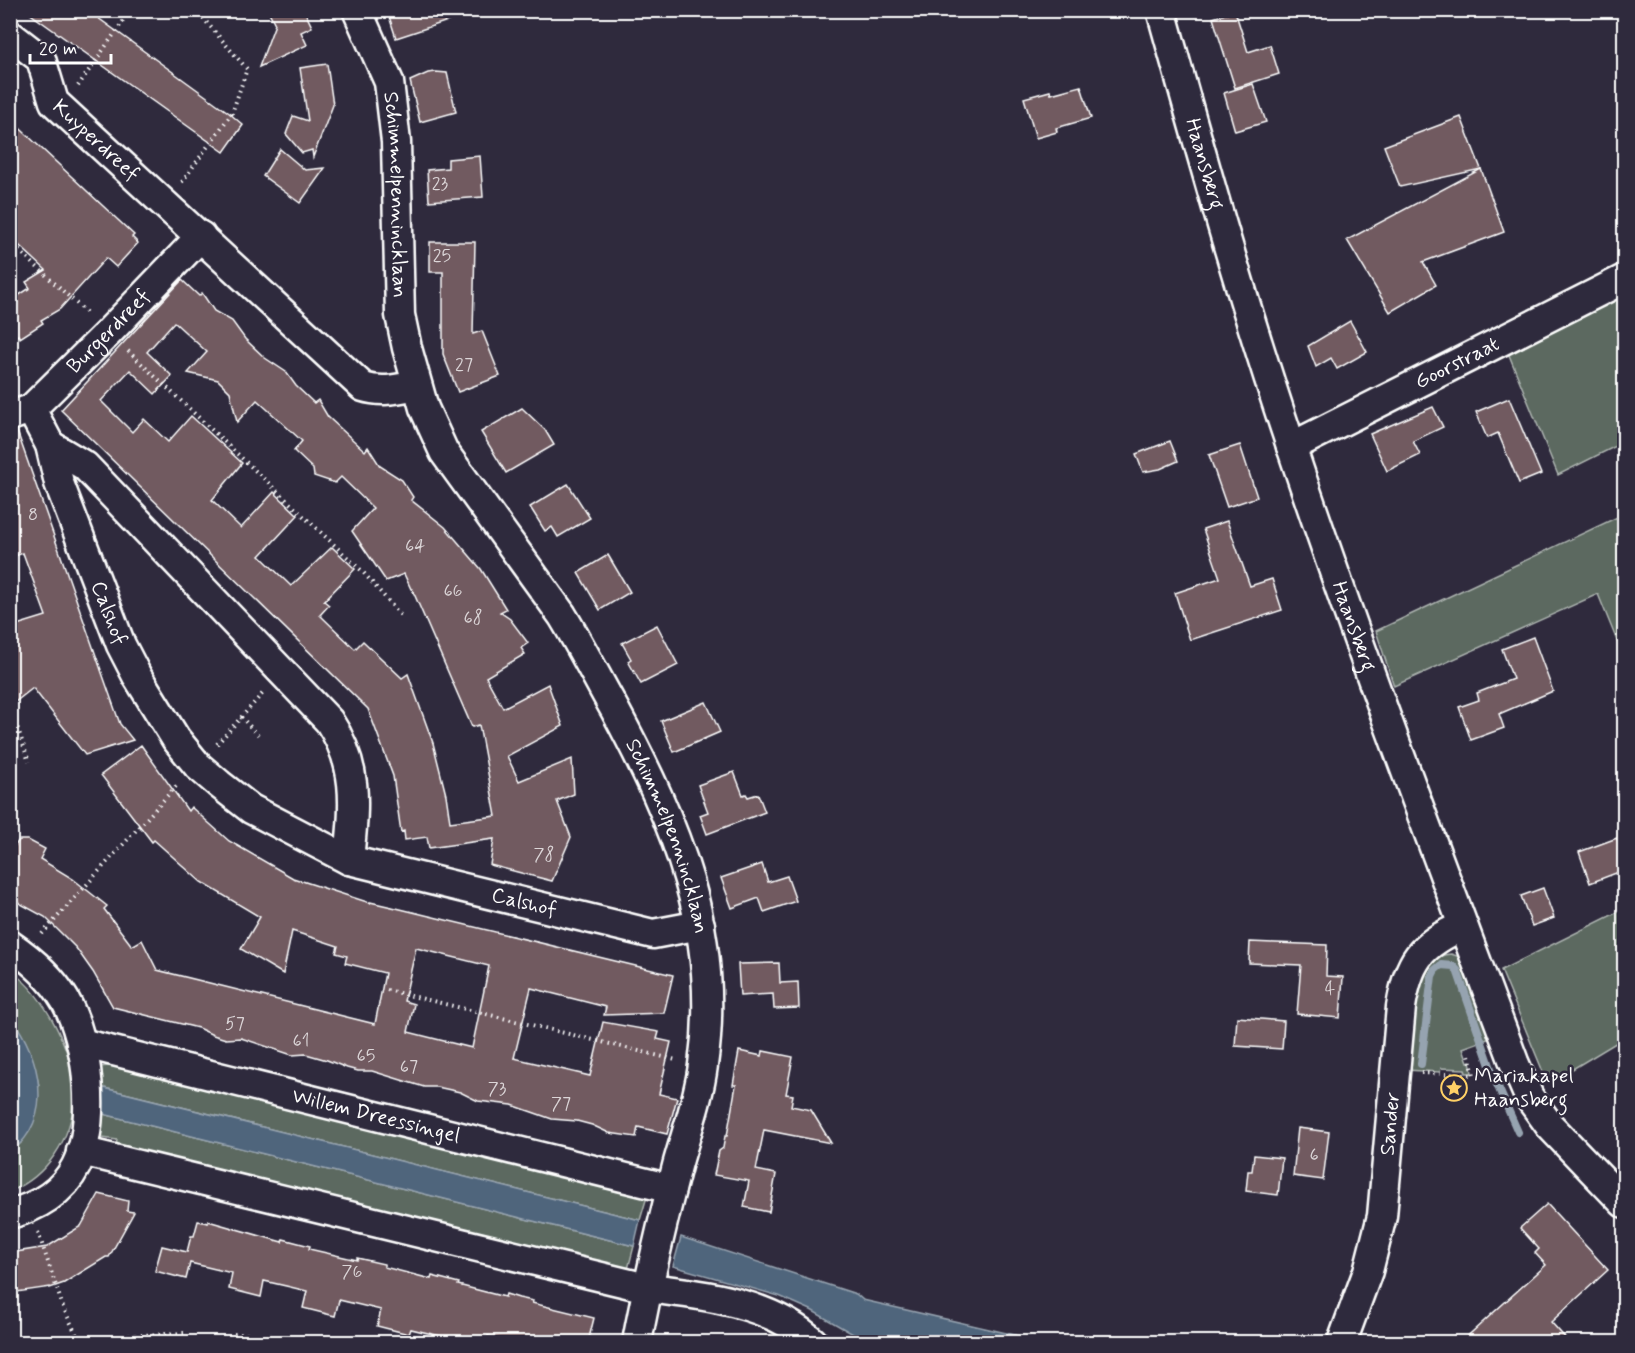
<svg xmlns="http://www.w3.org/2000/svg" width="1635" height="1353" font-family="Mynerve,sans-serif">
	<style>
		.green { fill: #5b6960; stroke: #adb4b0; stroke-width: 1.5 }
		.water { fill: #50657b; stroke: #96a3b0; stroke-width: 1.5 }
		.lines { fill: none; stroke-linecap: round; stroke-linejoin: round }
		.stream { stroke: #96a3b0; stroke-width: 8 }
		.building { fill: #715a61; stroke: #fff; stroke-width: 1.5; fill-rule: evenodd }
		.minor-casing { stroke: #fff; stroke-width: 33 }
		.path { stroke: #fff; stroke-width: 4; stroke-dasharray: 1.5 4.5; stroke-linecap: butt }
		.minor { stroke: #2f2a3d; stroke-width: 28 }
		.labels { text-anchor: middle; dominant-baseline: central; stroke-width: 5; stroke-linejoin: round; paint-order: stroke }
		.number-label { font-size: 18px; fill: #dcd6d8 }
		.street-label { font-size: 21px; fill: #fff; stroke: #2f2a3d }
		.poi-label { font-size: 21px; fill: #fff; stroke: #2f2a3d; text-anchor: start }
	</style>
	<rect width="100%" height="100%" fill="#2f2a3d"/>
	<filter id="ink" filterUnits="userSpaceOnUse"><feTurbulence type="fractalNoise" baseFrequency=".0167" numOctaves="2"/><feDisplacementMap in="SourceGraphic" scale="12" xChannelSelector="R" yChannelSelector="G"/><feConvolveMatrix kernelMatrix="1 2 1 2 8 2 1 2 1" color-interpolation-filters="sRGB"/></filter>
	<g filter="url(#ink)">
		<g class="green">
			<path d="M1624,292V442L1558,475L1507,350Z"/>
			<path d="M1624,514V658L1598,594L1394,686L1376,631Z"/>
			<path d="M1624,909V1038L1551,1082L1544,1074L1501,970Z"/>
			<path d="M1451,954L1460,957L1493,1037L1463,1048L1468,1062L1470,1061L1472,1073H1466L1465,1069L1441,1068L1440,1072L1406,1070C1409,1039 1407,956 1451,954Z"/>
			<path d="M11,971C46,996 77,1056 74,1100C71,1139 47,1176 11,1191L10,1152L21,1143L39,1085L30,1052L11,1016Z"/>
			<path d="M111,1060L650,1197L646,1200L640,1220L100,1087L98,1067L109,1066Z"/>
			<path d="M99,1113L634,1246L628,1269L116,1147L117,1140L102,1138L97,1133Z"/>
		</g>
		<g class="water">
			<path d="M10,1016C40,1056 56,1117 11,1152Z"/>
			<path d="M100,1087L640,1220L634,1246L99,1113Z"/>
			<path d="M681,1237L856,1294L863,1300L1045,1342H867L811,1310L779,1296L673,1266Z"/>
		</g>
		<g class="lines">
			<path class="stream" d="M1421,1064L1432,976L1435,970L1441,965L1453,966L1457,970L1495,1080L1518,1132"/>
		</g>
		<g class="building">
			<path d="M25,10H87L228,112L243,125L224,152Z"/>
			<path d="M268,10H304L312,27L301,32L307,45L259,67L275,24Z"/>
			<path d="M387,10H465L466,15L396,38Z"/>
			<path d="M1235,11L1248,52L1270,45L1279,74L1235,88L1213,18Z"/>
			<path d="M327,64L333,105L313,157L312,150L302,153L286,134L293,116L308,121L300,68Z"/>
			<path d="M436,72L447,73L456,112L420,122L410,81L428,73Z"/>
			<path d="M1253,84L1266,122L1235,131L1224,93Z"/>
			<path d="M1081,86L1091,118L1056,128L1057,132L1036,138L1024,98L1050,91L1051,94Z"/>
			<path d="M1461,117L1481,169L1400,187L1384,146Z"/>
			<path d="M10,119L134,235L132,237L138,243L116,267L106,258L60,309L41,320L43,323L20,338L18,335L10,340V301L30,288L26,282L46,270L10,237Z"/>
			<path d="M280,149L305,170L325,168L300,203L263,176Z"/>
			<path d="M480,156L483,197L429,201L427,170L448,168V159Z"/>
			<path d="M1481,169L1504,232L1423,262L1436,285L1390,312L1347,240Z"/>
			<path d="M430,242H475L473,334L482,331L500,376L458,392L443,354V272H430Z"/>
			<path d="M182,280L199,296L202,293L214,311L232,321L245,339L265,358L286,372L296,386L314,403L318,400L328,417L365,451L368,447L380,466L402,480L413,497L411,500L445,527L481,569L506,609L500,612L510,619L528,643L521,648L525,654L486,677L503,708L548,684L563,726L507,756L519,781L572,759L574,794L557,801L571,837L552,881L490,865L494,839L429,848L427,837L405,840L404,831L401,832L393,776L368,709L61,410ZM174,322L207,352L188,373L218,380L230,392L237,422L257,400L302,441L294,451L313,469L314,476L335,483L341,477L373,508L352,531L386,581L404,574L411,589H412L472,727L479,725L496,816L450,822L446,795L433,743L408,674L402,678L363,641L355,649L320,615L329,605L324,601L355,569L332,547L291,586L260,556L298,515L274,492L241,528L212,500L242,463L191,416L168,442L144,419L132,432L101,401L130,370L155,394L172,376L147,352Z"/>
			<path d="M1350,321L1367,352L1337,369L1331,358L1316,367L1308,346Z"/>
			<path d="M1509,398L1541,474L1519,483L1498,433L1487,438L1476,412Z"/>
			<path d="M1433,407L1443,427L1413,441L1420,455L1387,471L1370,434Z"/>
			<path d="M522,408L545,430L554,445L506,473L481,432Z"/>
			<path d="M17,431L120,724L133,740L85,755L33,688L10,706V627L46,616L23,553L10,558V432Z"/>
			<path d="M1170,441L1178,461L1160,469L1143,472L1136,454Z"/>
			<path d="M1240,445L1257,497L1227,507L1209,455Z"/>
			<path d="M568,484L590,518L558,537L552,527L545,531L530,507Z"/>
			<path d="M1227,521L1250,586L1272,579L1282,610L1190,640L1175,593L1220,578L1203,529Z"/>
			<path d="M608,555L630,592L600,610L578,573Z"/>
			<path d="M657,625L678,665L641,684L628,661L631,659L622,643Z"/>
			<path d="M1533,637L1553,691L1499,714L1504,728L1471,740L1459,707L1479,700L1477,693L1513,679L1502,649Z"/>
			<path d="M706,702L720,732L674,752L661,721Z"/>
			<path d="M141,745L188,811L191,807L229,841L293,878L370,903V902L392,907L673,975L664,1013L604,1015L606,1007L531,988L514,1058L590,1076L603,1022L659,1032L657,1039L671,1042L659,1094L677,1098L667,1134L638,1127L636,1137L609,1133L592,1125L577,1121L552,1119L512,1105L478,1101L460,1092L437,1087H424L372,1071H358L347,1068L327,1060L306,1054L292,1055L241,1038L226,1039L213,1035L198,1028L113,1007L93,972L76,948L45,917L10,898V861L14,847L19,840H28L45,849L40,859L73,879L107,906L104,909L132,946L142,940L157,970L375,1024L385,973L345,963L347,956L336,953L338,946L292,931L283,974L241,949L260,917L201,882L154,840L152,842L101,775ZM416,948L489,966L472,1048L408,1032L414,1004L404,1001Z"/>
			<path d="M734,772L743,795L746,794L748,797L758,794L765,812L707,834L700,815L708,812L698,785Z"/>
			<path d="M1617,838L1624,860V870L1590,883L1579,852Z"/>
			<path d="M762,864L768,882L787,876L796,901L764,912L759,898L732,908L721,878Z"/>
			<path d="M1543,888L1554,918L1532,926L1521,896Z"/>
			<path d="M1250,942L1327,945L1326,976L1343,977L1340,1018L1297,1014L1301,965L1249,963Z"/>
			<path d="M779,963L780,983L798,982L799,1008L774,1009L773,994L740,996L738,964Z"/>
			<path d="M1237,1017L1284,1021L1282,1049L1235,1046Z"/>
			<path d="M739,1051L762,1056L763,1051L793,1057L786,1094L793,1095L791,1106L811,1110L831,1143L764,1130L756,1170L776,1174L769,1212L744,1207L749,1181L714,1175L719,1151L723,1148L725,1136H727L736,1085H733Z"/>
			<path d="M1298,1128L1329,1132L1323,1180L1293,1176Z"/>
			<path d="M1254,1155L1282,1158L1278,1195L1246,1191L1248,1171H1252Z"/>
			<path d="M99,1194L128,1201L127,1211L134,1212L109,1257H106L64,1283L50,1288V1287L10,1293V1253L47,1247L81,1226Z"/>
			<path d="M1547,1204L1608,1270L1551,1322L1569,1342H1461L1546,1265L1535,1253L1539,1249L1520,1228Z"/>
			<path d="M198,1221L208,1223V1221L282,1242L283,1239L310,1246L309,1249L357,1260V1258L384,1264V1267L431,1279L432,1276L459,1283L458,1285L505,1297L506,1294L519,1298L533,1301L532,1303L594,1318L588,1342H515L488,1336L486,1342H452L453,1339L411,1329L409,1334L377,1326L381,1310L339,1300L335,1316L303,1308L307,1291L286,1286L264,1281L261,1297L229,1289L232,1273L190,1263L186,1279L155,1271L162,1246L187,1252L191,1236H194Z"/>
		</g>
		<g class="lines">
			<g class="minor-casing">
				<g id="minor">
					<path id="s1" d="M357,10L389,82L396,142L400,315L407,348L424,408L444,452L562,615C581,646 597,678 615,710C676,824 722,932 703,1065C699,1098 686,1133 677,1166C662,1224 648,1283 637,1342"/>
					<path id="s2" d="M1161,10C1202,157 1243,304 1292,449C1361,655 1438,858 1514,1062L1529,1097L1550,1126L1624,1203"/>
					<path id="s3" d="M10,35L41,59L54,102L363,387C382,393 397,389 416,385"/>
					<path id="s4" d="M31,409L50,445L59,483L121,645L137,676L176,739L198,766L219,784L251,809L349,860L653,934L700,925"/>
					<path id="s5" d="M10,416L31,409L108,333L201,236"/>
					<path d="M50,445L85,466L329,721C360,768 354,807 349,860"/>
					<path id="s6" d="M1291,447L1624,279"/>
					<path d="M10,945C32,960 52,978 65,1000C89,1042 97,1123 76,1166C63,1192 37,1207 10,1214"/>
					<path id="s7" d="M81,1043L671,1189"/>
					<path d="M81,1151L647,1288C702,1294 772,1303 813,1342"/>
					<path id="s8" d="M1342,1342L1368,1271L1382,1216L1401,1007C1408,962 1420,944 1463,926"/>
				</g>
			</g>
			<g class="path">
				<path d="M78,86L131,10"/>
				<path d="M182,182L232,113L247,69L196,10"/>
				<path d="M10,242L89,315"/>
				<path d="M128,351L362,571L403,618"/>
				<path d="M10,705L29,762"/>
				<path d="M241,717L258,735"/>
				<path d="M217,744L264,692"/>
				<path d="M42,934L178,784"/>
				<path d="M387,990L676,1060"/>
				<path d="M1421,1073L1474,1075L1468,1051"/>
				<path d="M38,1232L63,1307L80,1342"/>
				<path d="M234,1334L278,1336L325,1342"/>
				<path d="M81,1342L124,1336L184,1333"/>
			</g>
			<use href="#minor" class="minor"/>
		</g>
	</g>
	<defs>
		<g id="sight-ring" transform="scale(1.35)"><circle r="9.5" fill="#2f2a3d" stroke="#ffd166" stroke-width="1.5"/><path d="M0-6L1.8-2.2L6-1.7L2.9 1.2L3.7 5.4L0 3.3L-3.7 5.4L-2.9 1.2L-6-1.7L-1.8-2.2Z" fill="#ffd166"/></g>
	</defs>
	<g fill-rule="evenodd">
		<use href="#sight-ring" x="1454" y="1088"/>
	</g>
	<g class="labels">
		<g class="number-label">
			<text x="440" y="184">23</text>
			<text x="442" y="256">25</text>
			<text x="464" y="365">27</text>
			<text x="33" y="515">8</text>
			<text x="415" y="546">64</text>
			<text x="453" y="591">66</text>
			<text x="473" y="618">68</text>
			<text x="544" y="855">78</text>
			<text x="1330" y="989">4</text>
			<text x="235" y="1024">57</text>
			<text x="301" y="1041">61</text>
			<text x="366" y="1056">65</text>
			<text x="409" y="1067">67</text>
			<text x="497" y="1089">73</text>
			<text x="561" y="1104">77</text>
			<text x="1314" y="1155">6</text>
			<text x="352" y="1272">76</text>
		</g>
		<g class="street-label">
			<text stroke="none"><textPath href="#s3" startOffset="141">Kuyperdreef</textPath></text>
			<text stroke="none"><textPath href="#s2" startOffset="160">Haansberg</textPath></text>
			<text stroke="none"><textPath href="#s1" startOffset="192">Schimmelpennincklaan</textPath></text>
			<text stroke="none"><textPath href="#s5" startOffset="132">Burgerdreef</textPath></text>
			<text stroke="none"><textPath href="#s6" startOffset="186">Goorstraat</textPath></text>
			<text stroke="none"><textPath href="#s4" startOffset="219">Calshof</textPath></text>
			<text stroke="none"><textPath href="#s2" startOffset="646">Haansberg</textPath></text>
			<text stroke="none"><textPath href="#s1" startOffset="904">Schimmelpennincklaan</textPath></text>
			<text stroke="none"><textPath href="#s4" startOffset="756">Calshof</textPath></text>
			<text stroke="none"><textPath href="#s7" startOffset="304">Willem Dreessingel</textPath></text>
			<text stroke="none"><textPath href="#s8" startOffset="225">Sander</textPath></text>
		</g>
		<g class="poi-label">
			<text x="1474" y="1076">Mariakapel<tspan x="1474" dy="24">Haansberg</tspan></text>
		</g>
	</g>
	<rect width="1635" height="1353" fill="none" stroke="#2f2a3d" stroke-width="36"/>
	<rect x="18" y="18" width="1599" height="1317" fill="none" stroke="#fff" stroke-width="2" filter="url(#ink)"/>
	<path d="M30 54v9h81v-9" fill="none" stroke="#ffffff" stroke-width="3"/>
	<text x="39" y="54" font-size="18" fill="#ffffff" stroke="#2f2a3d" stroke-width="4.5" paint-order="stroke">20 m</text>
</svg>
